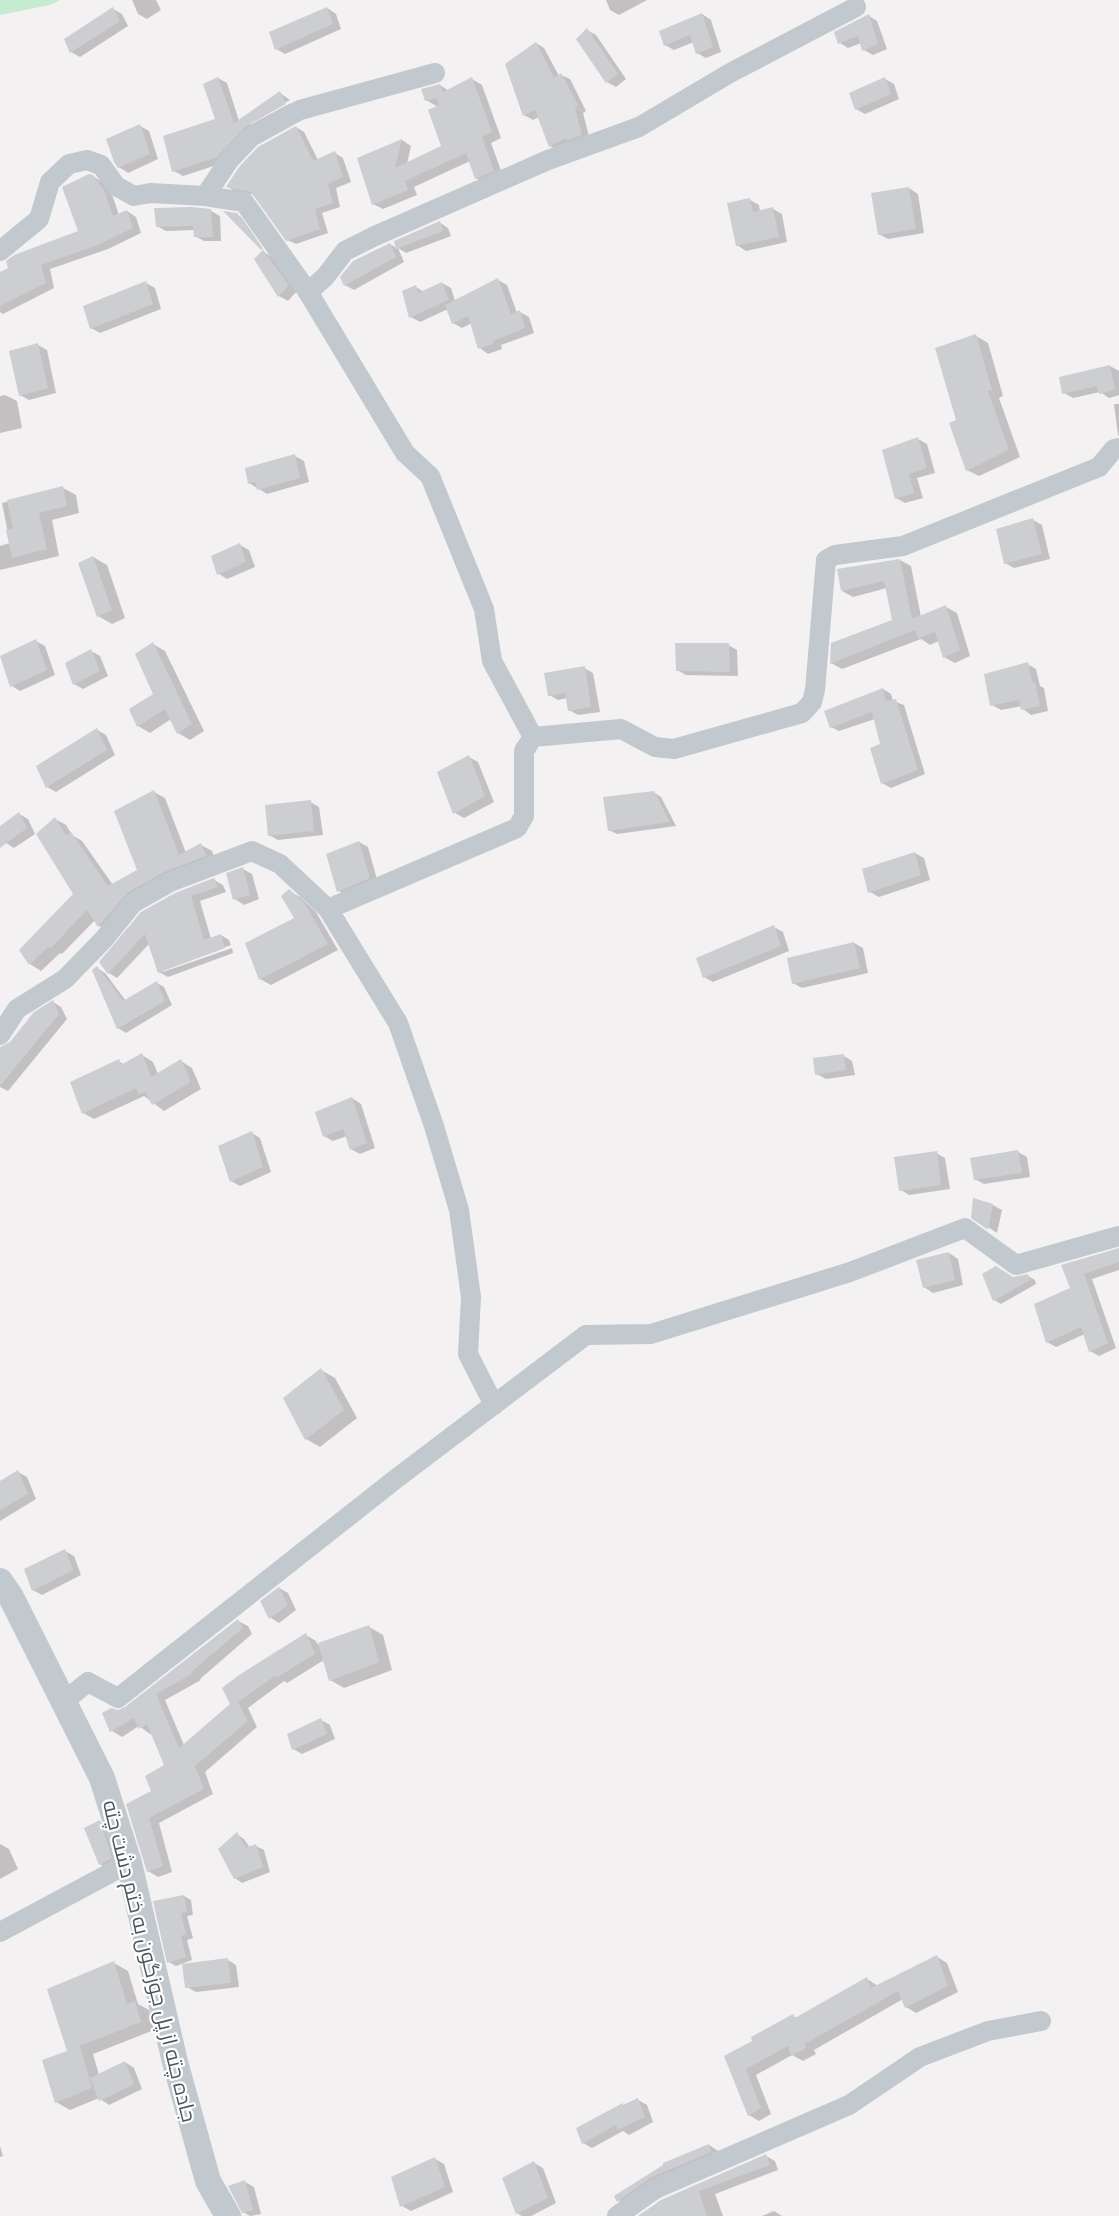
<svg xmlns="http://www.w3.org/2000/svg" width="1119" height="2216" font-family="'PT Sans Narrow',Cairo,sans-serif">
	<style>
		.green { fill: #c5ecd1 }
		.shadow { fill: #0003 }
		.building { fill: #ccced2 }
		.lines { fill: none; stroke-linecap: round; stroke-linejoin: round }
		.minor { stroke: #c1c9ce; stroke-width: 20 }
		.tertiary { stroke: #c1c9ce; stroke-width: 26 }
		.labels { text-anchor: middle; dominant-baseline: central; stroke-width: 4.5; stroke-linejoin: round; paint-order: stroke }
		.street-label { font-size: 21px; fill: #4b565d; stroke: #fff }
	</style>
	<rect width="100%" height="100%" fill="#f3f1f2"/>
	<path class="green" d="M0,0H60L50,5L0,15Z"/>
	<g class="shadow">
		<path d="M132,0H156L161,10L147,19L138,14Z"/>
		<path d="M606,0H647L619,15L610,10Z"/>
		<path d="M327,8L336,14L341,29L285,54L276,49Z"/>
		<path d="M113,9L122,14L128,26L80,57L71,52Z"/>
		<path d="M702,14L711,20L721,52L706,58L697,53L694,42L674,50L665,45Z"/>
		<path d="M869,16L877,21L887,49L873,55L864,50L861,43L848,48L840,43Z"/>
		<path d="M587,30L596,35L626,79L616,87L607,82L578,39Z"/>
		<path d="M536,43L544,48L559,76L561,75L570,79L586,111L583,113L590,140L559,151L550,146L539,117L533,120L524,115Z"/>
		<path d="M218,78L227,83L239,121L280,93L290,100L255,119L250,125L291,103L294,109L226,162L183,176L174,171L217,119Z"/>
		<path d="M472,79L482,85L501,138L491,143L503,176L486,184L476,178L470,161L414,187L417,195L383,209L373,204L359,158L402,140L411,146L407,164L443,147L438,107L426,100L440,85L449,91Z"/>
		<path d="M885,79L894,84L899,99L865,114L856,109Z"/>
		<path d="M140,126L149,131L158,159L128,173L119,167Z"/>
		<path d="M296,127L304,132L318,160L335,153L343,158L351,182L336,188L340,207L322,213L328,233L296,244L287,240L255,195L235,191L228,187Z"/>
		<path d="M93,176L102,182L113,197L119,215L127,211L136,217L141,233L108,249L50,269L54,288L3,314L0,312V274L80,232Z"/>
		<path d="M909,188L918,194L924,233L888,239L879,234Z"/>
		<path d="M750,200L759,205L760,212L773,209L782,214L787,242L746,251L737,245Z"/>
		<path d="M211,211L220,216L221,241H204L195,236V230L166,231L157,226Z"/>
		<path d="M237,215L241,217L265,251L264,252L265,251Z"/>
		<path d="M439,222L448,228L451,236L406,253L398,248L404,262L354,290L345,285L390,244L398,249L396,242Z"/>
		<path d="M264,252L272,257L297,291L288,301L279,296L256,259Z"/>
		<path d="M498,280L507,285L517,313L520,312L529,317L534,333L501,345L502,349L488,354L480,348L472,323L462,328L453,323L448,309L420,322L411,317L416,287L424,292L442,283L451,288L455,301Z"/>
		<path d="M146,283L155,288L161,309L100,333L91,328Z"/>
		<path d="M976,336L988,343L1003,396L999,398L1020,457L979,476L967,470L958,421Z"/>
		<path d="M38,345L47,350L56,393L29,400L20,395Z"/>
		<path d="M1110,366L1119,371V395L1109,398L1100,392L1073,398L1064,393Z"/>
		<path d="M5,395L17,401L22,428L0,433V396Z"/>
		<path d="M1114,404H1119V436L1118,435Z"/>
		<path d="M918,439L927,444L935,473L917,478L923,498L905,503L896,498Z"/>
		<path d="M295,456L304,461L309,482L267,494L249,483Z"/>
		<path d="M63,488L76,495L79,513L52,520L59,556L0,570V546L10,543L2,503Z"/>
		<path d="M1033,520L1042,525L1050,559L1014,568L1005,563Z"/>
		<path d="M240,545L249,550L255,567L227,579L219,574Z"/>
		<path d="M93,557L107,565L125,618L112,624L98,616Z"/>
		<path d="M900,560L911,566L921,617L946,607L957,613L970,656L955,663L944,657L939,641L930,645L921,639L842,669L831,663L893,621L887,588L853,597L842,591Z"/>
		<path d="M36,641L45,646L55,675L20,691L12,686Z"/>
		<path d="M153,644L165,651L204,731L190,740L178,733L171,719L150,733L138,726L155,694Z"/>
		<path d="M728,645L737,650L738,676L686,675L677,670Z"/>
		<path d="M91,651L100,656L108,676L83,689L74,684Z"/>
		<path d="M1027,664L1036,669L1040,686L1044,688L1048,711L1031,715L1023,709L1022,706L1001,710L992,705Z"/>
		<path d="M584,668L593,673L600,712L578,715L569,710L567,698L558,700L549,695Z"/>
		<path d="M883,689L891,694L893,701L904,705L925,774L891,788L882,783V745L875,719L839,731L831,727Z"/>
		<path d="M97,730L106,735L115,755L56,792L47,787L38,767Z"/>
		<path d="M469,757L478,762L494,802L464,818L455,813Z"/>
		<path d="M154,792L165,798L186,853L201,845L212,851L216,862L177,877L110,932L99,926L95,920L62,954L60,953L41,971L30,964L75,894L55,819L66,825L72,835L82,841L113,885L138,871Z"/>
		<path d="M653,792L661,797L676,826L617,834L609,830Z"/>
		<path d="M310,802L319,807L323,835L278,840L269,835Z"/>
		<path d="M19,814L28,819L35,834L14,848L6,843L0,828Z"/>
		<path d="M359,842L368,847L378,883L347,896L339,891Z"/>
		<path d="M915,853L924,858L930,880L879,897L870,892Z"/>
		<path d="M243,869L252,874L259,899L244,905L235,899Z"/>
		<path d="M214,880L223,885L226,892L200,901L211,939L221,935L229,940L231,945L163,969V972L232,948L233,953L168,977L159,972L150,943L117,978L109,973L101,962L142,913Z"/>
		<path d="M289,891L300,897L316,912L338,950L271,985L260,979L296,919Z"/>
		<path d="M774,927L783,932L789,951L713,982L704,977Z"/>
		<path d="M854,943L863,948L868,973L802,988L793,983Z"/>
		<path d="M97,968L105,973L126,1001L157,983L164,987L172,1005L126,1033L118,1028Z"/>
		<path d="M53,1002L61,1007L67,1019L8,1091L0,1087V1048L7,1047Z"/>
		<path d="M142,1055L153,1062L158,1074L181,1061L192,1068L201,1089L164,1111L144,1096L94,1119L83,1113L118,1061L125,1065Z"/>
		<path d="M844,1056L852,1061L855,1075L826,1079L817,1074Z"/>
		<path d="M352,1098L361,1104L375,1148L360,1154L351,1149L347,1136L333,1141L324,1136Z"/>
		<path d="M252,1133L260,1138L271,1172L240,1186L231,1181Z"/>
		<path d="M1018,1152L1027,1157L1030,1177L984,1184L975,1179Z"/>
		<path d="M936,1153L945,1158L950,1189L909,1195L901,1190Z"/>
		<path d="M993,1205L1002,1210L997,1233L973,1217Z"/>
		<path d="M1119,1250V1270L1092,1279L1116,1348L1099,1356L1090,1351L1085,1334L1056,1347L1047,1342L1071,1289L1063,1266Z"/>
		<path d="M949,1253L958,1259L963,1285L933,1293L924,1287Z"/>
		<path d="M1028,1276L1035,1280L1036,1284L1001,1304L994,1300Z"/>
		<path d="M321,1370L335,1378L357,1418L320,1447L306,1439L285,1399Z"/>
		<path d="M18,1472L27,1477L36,1499L0,1521V1482Z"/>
		<path d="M65,1551L74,1556L81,1575L42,1595L33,1590Z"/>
		<path d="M279,1588L288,1593L296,1610L279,1623L271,1618L262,1602Z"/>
		<path d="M238,1621L248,1626L252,1634L200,1679L201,1680L165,1700L184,1745L232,1704L306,1635L316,1641L318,1645L369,1627L383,1635L392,1670L344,1688L330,1680L324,1660L287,1683L284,1681L248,1708L257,1727L205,1772L213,1794L159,1823L172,1872L158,1877L148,1871L128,1805L153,1792L166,1765L153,1733L150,1734L139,1726L122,1737L112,1731L104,1714L126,1709Z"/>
		<path d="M321,1720L330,1725L335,1739L302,1754L293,1749Z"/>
		<path d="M100,1822L108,1827L120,1863L109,1870L100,1864L86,1829Z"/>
		<path d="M237,1834L244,1839L250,1848L256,1846L264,1850L270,1872L242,1883L235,1878Z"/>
		<path d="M0,1844L9,1849L18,1869L0,1879Z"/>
		<path d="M184,1896L191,1900L193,1915L187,1916L193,1938L187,1940L192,1960L176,1966L169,1962Z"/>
		<path d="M937,1957L947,1963L958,1992L916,2013L906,2007L903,1999L814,2050L816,2054L803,2061L792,2055L756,2075L771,2114L759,2121L749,2115L726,2056L754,2041L793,2016L797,2018L867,1979L878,1986Z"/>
		<path d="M228,1960L236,1965L239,1987L196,1992L187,1987Z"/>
		<path d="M114,1963L128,1971L138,2004L149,2010L154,2030L93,2054L99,2075L125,2062L134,2068L142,2089L109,2105L99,2098L70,2110L56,2102L69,2052Z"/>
		<path d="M638,2100L647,2105L653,2122L629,2135L623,2131L592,2148L583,2143L625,2106Z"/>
		<path d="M709,2145L718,2151L720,2157L627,2206L618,2200L665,2166Z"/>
		<path d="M0,2146L3,2156L0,2157Z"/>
		<path d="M766,2156L775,2161L778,2170L715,2194L723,2216H639Z"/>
		<path d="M435,2159L444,2164L453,2192L411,2211L402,2206Z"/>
		<path d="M534,2163L543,2168L556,2203L531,2216H522L517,2213L504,2179Z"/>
		<path d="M245,2182L254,2187L261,2214L250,2216L243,2212Z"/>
		<path d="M774,2211L782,2216H762Z"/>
	</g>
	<g class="building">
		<path d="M113,7L120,21L70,53L64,39Z"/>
		<path d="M327,7L333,24L275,50L269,32Z"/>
		<path d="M702,13L713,47L696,54L690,35L664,46L659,31Z"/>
		<path d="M869,14L878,44L862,51L858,36L838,44L834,32Z"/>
		<path d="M587,28L618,74L606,83L576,39Z"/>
		<path d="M536,42L554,78L561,73L578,105L575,108L582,135L566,141V138L549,147L535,110L523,116L505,64Z"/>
		<path d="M218,77L234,123L280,91L286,104L245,127L217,157L172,172L163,136L215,119L203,84Z"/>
		<path d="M472,77L492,132L482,137L494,171L475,179L466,153L405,181L408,190L372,205L357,158L402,139L395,168L441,146L428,110L439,105L437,98L425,101L421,89L440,84L443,92Z"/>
		<path d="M885,77L891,94L855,110L849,93Z"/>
		<path d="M140,124L150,154L118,168L114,162L106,139Z"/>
		<path d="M296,126L313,161L335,151L343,177L328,184L333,203L315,209L320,229L286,241L251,192L226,187L239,167L258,147Z"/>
		<path d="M89,174L93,175L104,190L113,216L127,210L133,228L98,245L41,265L46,283L0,306V272L8,268L6,261L14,255L78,231L62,187Z"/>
		<path d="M909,187L916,229L878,235L871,193Z"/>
		<path d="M750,198L753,212L773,207L779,237L736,246L727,203Z"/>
		<path d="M191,207L211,209L213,237H194L193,226L156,227L154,208Z"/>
		<path d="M223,211L237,213L263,249L261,250Z"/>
		<path d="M440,221L443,231L396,249L394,241Z"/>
		<path d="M390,243L396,257L344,286L340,277L353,261Z"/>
		<path d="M263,250L289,285L278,297L254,259Z"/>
		<path d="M498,278L511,314L520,310L525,328L493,341V344L478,349L468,316L452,324L445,305Z"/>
		<path d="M146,281L153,304L90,329L83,306Z"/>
		<path d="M442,282L449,300L409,318L402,291L416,285L418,293Z"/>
		<path d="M976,334L992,390L988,391L1009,450L966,471L949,423L956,420L935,348Z"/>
		<path d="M38,343L48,388L19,396L9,351Z"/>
		<path d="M1110,365L1115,390L1099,394L1097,386L1062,394L1059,377Z"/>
		<path d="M918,437L927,468L909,474L914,493L895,499L882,450Z"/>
		<path d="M295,454L300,478L257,490L255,482L248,484L245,468Z"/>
		<path d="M63,486L67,506L39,513L47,549L12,558L6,530L13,528L7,500Z"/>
		<path d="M1033,518L1042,554L1004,564L996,529Z"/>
		<path d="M240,543L246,562L217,575L211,556Z"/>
		<path d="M93,556L112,610L97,617L78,563Z"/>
		<path d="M900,559L912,619L946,605L960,650L943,658L935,632L918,639L915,630L830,664L831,643L892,620L884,581L841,591L837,569Z"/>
		<path d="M36,639L47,670L10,687L0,656Z"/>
		<path d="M153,642L192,724L177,734L165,709L137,727L129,709L153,694L135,654Z"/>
		<path d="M675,643H729L730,672L676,671Z"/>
		<path d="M91,649L100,671L73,685L65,663Z"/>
		<path d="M1028,662L1032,682H1035L1040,706L1021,710L1019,700L990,706L984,674Z"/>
		<path d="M585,666L591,707L568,711L565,693L548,696L544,673Z"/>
		<path d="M883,688L886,701L896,699L918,770L881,784L870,748L880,744L872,712L830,728L824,711Z"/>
		<path d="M97,728L107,750L46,788L36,766Z"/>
		<path d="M469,755L485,796L453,814L437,772Z"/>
		<path d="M154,790L179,855L201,843L206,856L166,871L127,893L98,927L87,910L50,949L48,947L29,965L19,950L73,894L36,834L55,817L66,835L71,832L108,886L137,870L114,811Z"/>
		<path d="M654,791L670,822L608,831L603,797Z"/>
		<path d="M311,800L314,831L268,836L265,805Z"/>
		<path d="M19,812L27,828L0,848V826Z"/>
		<path d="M359,841L370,878L337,892L326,854Z"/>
		<path d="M915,852L921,875L868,893L862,869Z"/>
		<path d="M243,867L250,895L233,900L226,873Z"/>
		<path d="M214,878L218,887L191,896L204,940L221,934L225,948L158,973L145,934L108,974L99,962L141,912L175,893Z"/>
		<path d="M289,889L305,904L328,944L259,980L245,943L294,918L281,896Z"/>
		<path d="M774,925L781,946L703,978L696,958Z"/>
		<path d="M854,942L860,968L792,984L787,958Z"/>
		<path d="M97,966L123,1001L157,981L165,1001L117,1029L92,970Z"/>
		<path d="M53,1000L59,1014L0,1086V1047L10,1042L34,1012Z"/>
		<path d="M142,1053L151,1077L181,1059L191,1082L152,1105L145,1091L139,1095L136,1088L82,1114L70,1082L119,1059L121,1065Z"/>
		<path d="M844,1054L846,1070L815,1075L813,1058Z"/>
		<path d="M352,1097L367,1143L350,1150L343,1129L323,1137L315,1112Z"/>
		<path d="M252,1131L263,1167L230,1182L218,1146Z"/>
		<path d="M1018,1150L1022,1173L974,1180L970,1158Z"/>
		<path d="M937,1151L941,1185L899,1191L894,1157Z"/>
		<path d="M973,1198L993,1204L988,1230L971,1218Z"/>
		<path d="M1119,1248V1262L1084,1274L1108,1343L1089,1352L1081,1327L1046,1343L1034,1304L1070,1288L1061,1265Z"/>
		<path d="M949,1252L955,1280L923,1288L916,1260Z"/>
		<path d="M996,1266L1013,1277L1028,1274L1030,1280L993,1301L982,1274Z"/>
		<path d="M321,1368L344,1410L305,1440L283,1398Z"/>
		<path d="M18,1470L28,1494L0,1510V1481Z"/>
		<path d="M65,1549L73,1570L32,1591L24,1569Z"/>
		<path d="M279,1587L288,1605L269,1619L260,1601Z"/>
		<path d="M238,1619L243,1628L191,1672L192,1674L156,1694L179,1748L230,1704L222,1688L239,1675L306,1633L315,1654L276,1678L275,1676L238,1702L248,1721L195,1766L204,1789L149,1818L163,1866L147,1872L126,1804L151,1791L145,1776L164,1765L147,1724L139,1729L134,1718L110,1732L102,1713L111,1708L118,1710L125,1707Z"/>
		<path d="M369,1625L379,1662L329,1681L318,1643Z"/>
		<path d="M321,1718L327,1734L292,1750L287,1734Z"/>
		<path d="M100,1820L112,1858L99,1865L84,1828Z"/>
		<path d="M237,1832L246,1848L256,1844L263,1867L234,1879L218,1849Z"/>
		<path d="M184,1895L187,1912L181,1913L186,1934L181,1936L186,1957L167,1963L153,1901Z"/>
		<path d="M937,1955L948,1986L905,2008L898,1991L805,2044L806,2048L791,2056L788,2046L746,2069L761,2108L748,2116L724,2056L752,2041L751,2037L793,2014L795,2018L867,1977L871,1988Z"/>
		<path d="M228,1958L231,1983L185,1988L182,1964Z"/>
		<path d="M114,1961L127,2004L135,2001L141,2022L80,2046L92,2088L55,2103L42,2060L67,2051L47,1989Z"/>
		<path d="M125,2061L134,2084L99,2101L90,2078Z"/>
		<path d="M638,2098L645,2117L618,2130L616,2125L582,2144L576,2128L623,2103V2105Z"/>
		<path d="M709,2144L711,2152L650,2178L617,2202L614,2196L663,2165V2163Z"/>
		<path d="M766,2154L770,2165L699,2191L707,2216H638L661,2200Z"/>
		<path d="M435,2157L445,2187L400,2207L391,2177Z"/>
		<path d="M534,2161L548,2198L516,2214L502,2178Z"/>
		<path d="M245,2180L253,2210L242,2213L228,2186Z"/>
	</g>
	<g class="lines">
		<g class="minor">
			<path d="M205,196L230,159L251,137L300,110L435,73"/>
			<path d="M0,251L39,219L50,182L69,164L87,160L101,165L116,186L134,196L150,193L205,196L244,202L308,292L325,277L345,251L375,236L548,160L639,127L730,73L856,7"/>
			<path d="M308,292L405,453L430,476L484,609L492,661L533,737"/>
			<path d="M328,909L517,828L524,816V751L533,737L621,729L655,747L674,749L802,713L812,702L815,690L826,560L835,555L903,546L1099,467L1114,449L1119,448"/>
			<path d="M0,1035L17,1009L65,979L104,939L133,903L170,882L252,851L280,864L328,909L398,1023L434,1126L459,1210L471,1297L468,1354L494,1405"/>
			<path d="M63,1702L88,1682L118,1698L397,1478L586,1335L651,1334L850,1272L965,1228L1016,1265L1119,1236"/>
			<path d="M0,1932L129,1863"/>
			<path d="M617,2216L655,2189L849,2105L920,2057L988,2031L1041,2021"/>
		</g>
		<path class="tertiary" d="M0,1581L11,1597L102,1778L129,1863L175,2062L208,2181L228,2216"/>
	</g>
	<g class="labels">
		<g class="street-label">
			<text transform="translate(150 1961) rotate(76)">جاده چته از پل جوزگون به ختم دشت چته</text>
		</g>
	</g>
</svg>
